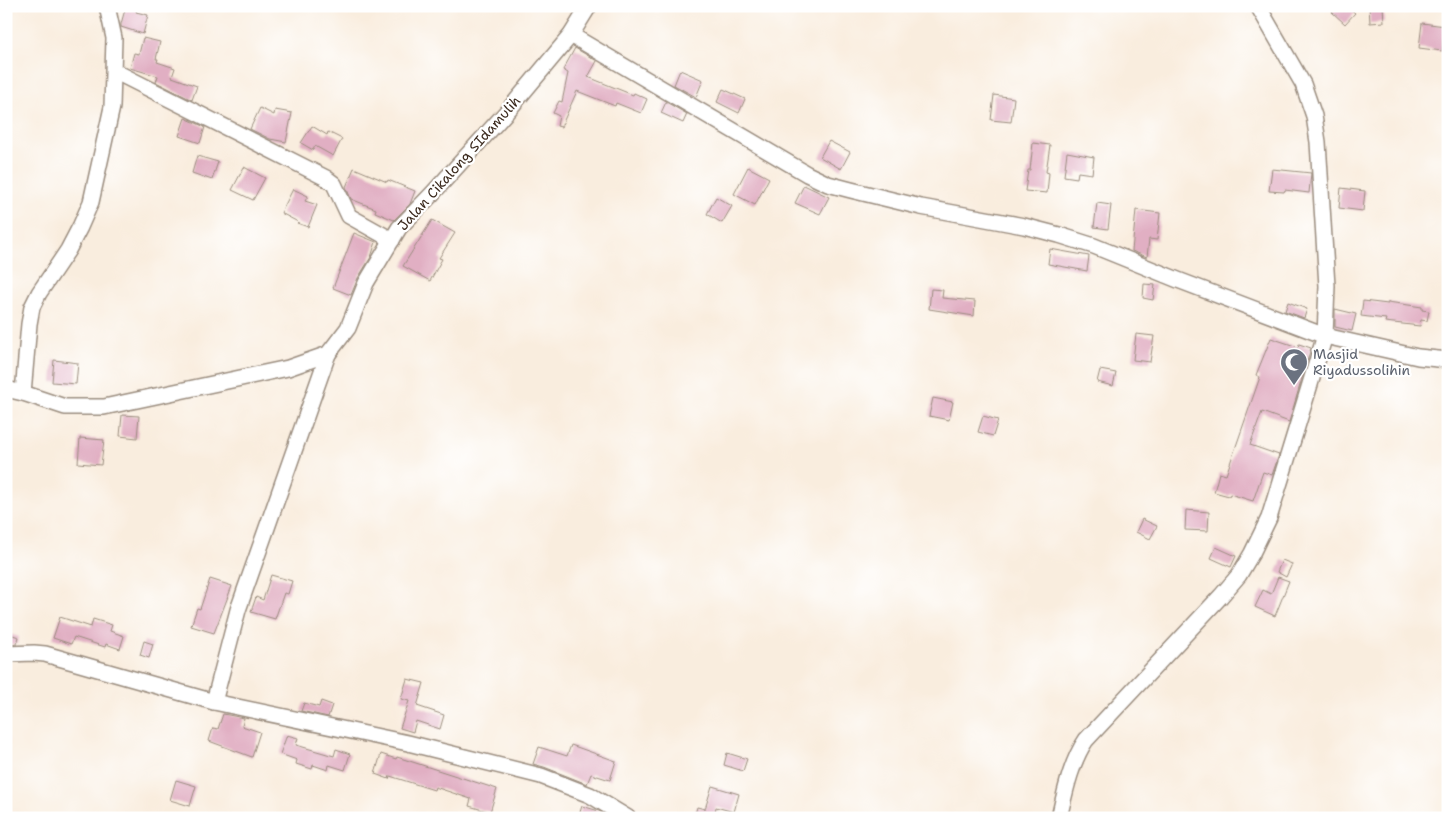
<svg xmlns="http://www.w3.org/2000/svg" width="1454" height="824" font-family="'Shantell Sans',sans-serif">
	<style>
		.building { fill: #e1afc3 }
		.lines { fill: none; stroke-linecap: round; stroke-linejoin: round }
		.minor-casing { stroke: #9a8c7e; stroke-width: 18 }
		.minor { stroke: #fff; stroke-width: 15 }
		.labels { text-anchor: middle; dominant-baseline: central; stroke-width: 4.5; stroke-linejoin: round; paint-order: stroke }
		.street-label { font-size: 14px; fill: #3b2a1e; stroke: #fff }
		.worship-label { font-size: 14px; fill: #5b616d; stroke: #fff; text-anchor: start }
	</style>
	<rect width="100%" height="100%" fill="#fff"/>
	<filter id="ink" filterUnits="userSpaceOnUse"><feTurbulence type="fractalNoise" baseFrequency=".02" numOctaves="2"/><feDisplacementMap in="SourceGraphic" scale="10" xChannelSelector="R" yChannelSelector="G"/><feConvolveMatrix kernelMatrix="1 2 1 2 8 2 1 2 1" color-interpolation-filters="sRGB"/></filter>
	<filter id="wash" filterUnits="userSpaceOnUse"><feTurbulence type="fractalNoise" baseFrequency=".0096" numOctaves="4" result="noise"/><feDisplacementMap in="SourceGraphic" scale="20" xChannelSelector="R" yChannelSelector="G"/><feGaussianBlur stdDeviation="1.12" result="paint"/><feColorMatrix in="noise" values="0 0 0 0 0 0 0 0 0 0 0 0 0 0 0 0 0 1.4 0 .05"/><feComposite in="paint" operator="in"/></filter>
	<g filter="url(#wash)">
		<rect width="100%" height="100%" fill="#f9edde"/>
		<g id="blocks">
			<g class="building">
				<path d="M126,6H138L136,12L148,15L143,34L121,27V24Z"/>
				<path d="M1337,6H1347L1355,13L1345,24L1332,12Z"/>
				<path d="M1369,6H1383L1384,22L1370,23Z"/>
				<path d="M1422,23L1445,26L1442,51L1419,48Z"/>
				<path d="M143,38L160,42L156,59H158L157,62L175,68L172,77L197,86L192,100L156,82L158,76L130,68L134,53L139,54Z"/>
				<path d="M575,48L597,61L588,77L633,95L634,93L647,99L641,113L616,103L615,106L577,91L561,127L557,126L559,116L553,113L559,101L562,102L568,73L563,70Z"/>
				<path d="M680,70L703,80L696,97L674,85Z"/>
				<path d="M723,89L745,99L739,113L717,102Z"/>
				<path d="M994,95L1014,98L1011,122L991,120Z"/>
				<path d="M666,102L687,114L683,123L661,113Z"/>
				<path d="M260,108L274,115L275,110L292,113L286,142L270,139L250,129Z"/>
				<path d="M185,118L205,127L200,143L179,136Z"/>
				<path d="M312,126L327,135L328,132L342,139L333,156L315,146L313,150L301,143Z"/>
				<path d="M829,141L850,152L841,169L820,157Z"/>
				<path d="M1033,143L1050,145L1046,172L1049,173L1047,193L1025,191L1028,170H1030Z"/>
				<path d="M1067,152L1094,157L1092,174L1078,172L1077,178L1064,176Z"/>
				<path d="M197,156L218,162L212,180L192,173Z"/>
				<path d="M244,167L265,178L253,200L232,190Z"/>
				<path d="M748,167L769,178L755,205L734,194Z"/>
				<path d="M354,168L387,182L388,180L415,191L410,204L394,220L375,212L376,209L351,199L346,187Z"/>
				<path d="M1272,169L1311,173L1309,193L1285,190L1284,192L1269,191Z"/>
				<path d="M804,185L829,197L820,214L795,203Z"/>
				<path d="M1341,188L1365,191L1363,211L1339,208Z"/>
				<path d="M293,189L308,196L305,201L317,205L308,227L297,223L298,222L281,213Z"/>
				<path d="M716,197L732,206L722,223L707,214Z"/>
				<path d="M1097,203L1111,205L1108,229L1094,227Z"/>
				<path d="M1136,210L1160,213L1157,240L1149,239L1147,257L1132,251Z"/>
				<path d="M432,220L455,233L439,258L442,259L430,281L403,266Z"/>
				<path d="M354,233L376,242L371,257L358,278L351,295L333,288Z"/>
				<path d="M1050,249L1089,256L1087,271L1048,264Z"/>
				<path d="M1144,284L1155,285L1153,300L1143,298Z"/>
				<path d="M931,289L943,290L942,298L975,301L974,316L929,309Z"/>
				<path d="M1363,301L1388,304V302L1422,307V310L1429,311L1427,321L1421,320L1420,326L1385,322L1386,319L1361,316Z"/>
				<path d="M1288,302L1307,309L1304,318L1285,311Z"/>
				<path d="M1335,309L1356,314L1352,331L1335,327Z"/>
				<path d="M1136,334L1154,336L1150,362L1133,360Z"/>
				<path d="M1271,338L1298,347L1299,344L1311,348L1289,422L1262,412L1250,445L1279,455L1272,475L1263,472L1253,501L1230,494L1229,496L1214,492L1219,473L1226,475L1260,377L1256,375Z"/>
				<path d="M54,360L78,363L76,384L52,382Z"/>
				<path d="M1100,370L1116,373L1113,386L1097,382Z"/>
				<path d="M933,398L953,402L949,420L929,416Z"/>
				<path d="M122,415L139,416L137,438L120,436Z"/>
				<path d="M983,416L998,420L993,436L978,432Z"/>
				<path d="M80,438L104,440L101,465L78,463Z"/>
				<path d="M1186,510L1209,512L1208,531L1185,530Z"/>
				<path d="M1142,519L1157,526L1150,539L1136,532Z"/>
				<path d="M1216,547L1236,556L1231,567L1211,558Z"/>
				<path d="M1282,560L1292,564L1286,577L1277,572Z"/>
				<path d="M271,575L292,581L288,594L284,593L275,619L251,612L256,597L263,600Z"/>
				<path d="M1278,577L1289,581L1275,616L1255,607L1263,590L1271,594Z"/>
				<path d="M210,579L232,586L214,633L191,626L197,608L200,609Z"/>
				<path d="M60,617L91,627L93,619L112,625L110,631L124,636L120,649L106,644L105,647L74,637L71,644L53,638Z"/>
				<path d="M6,633L19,637L17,644L6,645Z"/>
				<path d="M144,641L153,644L149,658L140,655Z"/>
				<path d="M407,679L424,683L417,706L444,715L440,729L416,721L413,732L400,728L409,701L401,699Z"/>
				<path d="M321,701L332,705L328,717L301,711L304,703L319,707Z"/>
				<path d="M223,714L244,718L242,726L260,732L252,757L209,741L213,728L218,729Z"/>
				<path d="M287,735L298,738L296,745L334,756L336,749L350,754L345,770L329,765L328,770L313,765L312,769L296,764L297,760L280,754Z"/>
				<path d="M571,745L616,761L610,780L591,774L587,784L544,767L533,764L539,747L567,756Z"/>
				<path d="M727,753L747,759L743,771L724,765Z"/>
				<path d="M381,754L396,759L397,757L497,789L490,812L469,806L471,799L435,787L434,790L390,776L389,779L375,774Z"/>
				<path d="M176,780L196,786L190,806L170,800Z"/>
				<path d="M712,786L739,794L734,812L716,807L715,812L724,815V818H694L697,807L705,809Z"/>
				<path d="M582,806L599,811L609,818H578Z"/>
			</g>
		</g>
	</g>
	<g filter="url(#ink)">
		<use href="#blocks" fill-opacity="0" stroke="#9a8c7e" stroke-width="1"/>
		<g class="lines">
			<g class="minor-casing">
				<g id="minor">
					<path d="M571,35L807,174L828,184L851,190L921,207L1024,226L1059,235L1094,246L1178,280L1325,336L1418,357L1448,360"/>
					<path d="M114,71L326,178L334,184L349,216L392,240"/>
					<path d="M6,389L23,393L65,407H104L288,368L328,354L348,328L366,283L399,228L432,194L511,107L571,35L589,6"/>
					<path d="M23,393L29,324L32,307L39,293L68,250L80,227L91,202L112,107L114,38L107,6"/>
					<path d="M6,654L34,653L45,654L214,702L408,743L541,776L590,795L628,818"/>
					<path d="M214,702L238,610L328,354"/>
					<path d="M1059,818C1065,792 1071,762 1086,740L1221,596L1239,575L1252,553L1269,518L1323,342L1325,336L1327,286L1318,142L1314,116L1303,84L1258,6"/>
				</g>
			</g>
			<use href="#minor" class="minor"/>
		</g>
	</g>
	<defs>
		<g id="mosque-pin" transform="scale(1.4375)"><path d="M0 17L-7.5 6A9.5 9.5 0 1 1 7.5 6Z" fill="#6b7280" stroke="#fff"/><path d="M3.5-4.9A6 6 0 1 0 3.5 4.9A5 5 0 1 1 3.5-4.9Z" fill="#fff"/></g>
	</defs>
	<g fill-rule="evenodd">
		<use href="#mosque-pin" x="1294" y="362"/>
	</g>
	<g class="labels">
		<g class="street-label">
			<text transform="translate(459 163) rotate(-48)">Jalan Cikalong SIdamulih</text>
		</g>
		<g class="worship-label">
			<text x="1313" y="354">Masjid<tspan x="1313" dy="16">Riyadussolihin</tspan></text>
		</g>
	</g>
	<rect width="1454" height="824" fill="none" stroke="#fff" stroke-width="25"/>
</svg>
